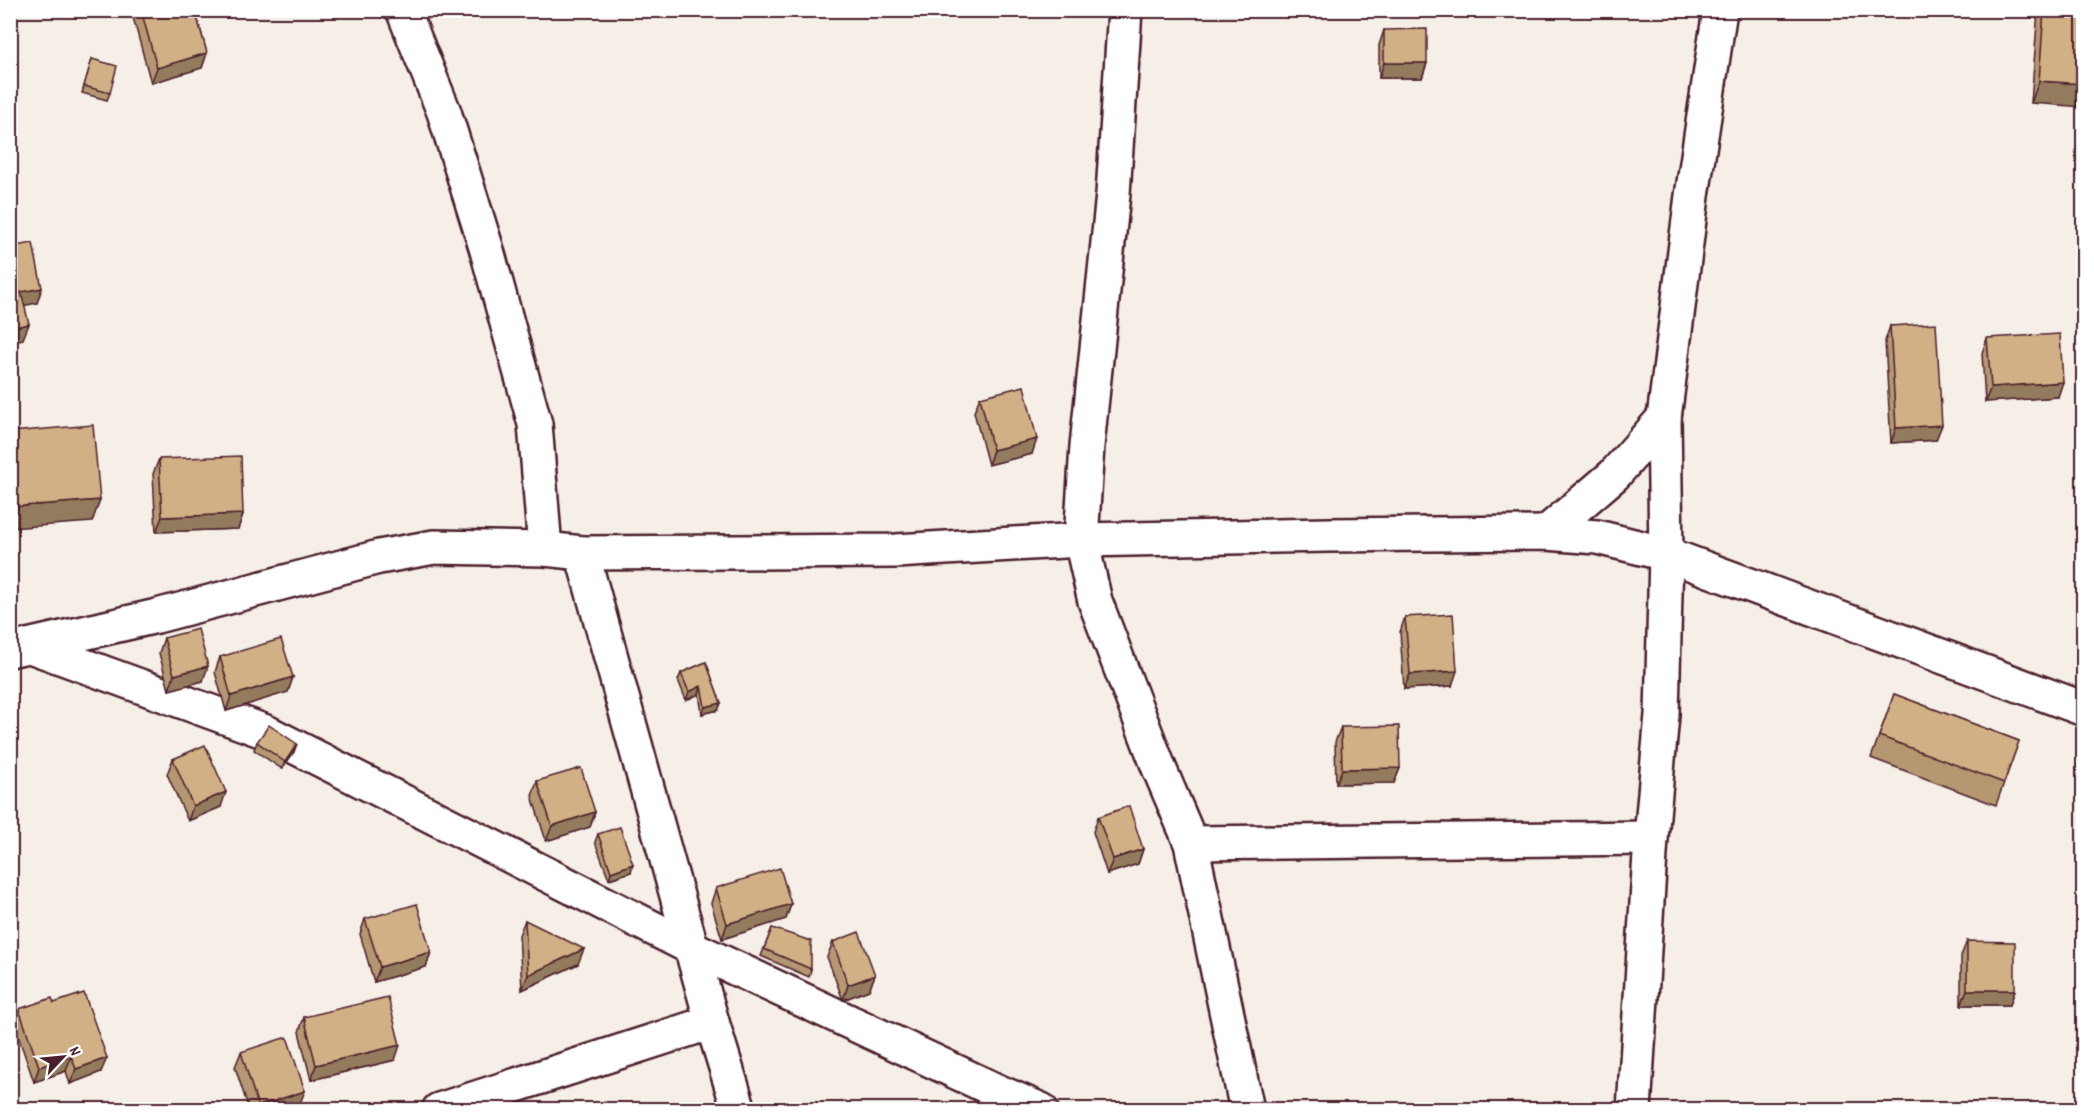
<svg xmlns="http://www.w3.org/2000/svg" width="2094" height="1120" font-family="Dekko,sans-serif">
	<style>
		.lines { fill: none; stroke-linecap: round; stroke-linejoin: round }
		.minor-casing { stroke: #4a1f2b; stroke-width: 38 }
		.minor { stroke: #fff; stroke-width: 33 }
		.wall { fill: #b59772; stroke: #4a1f2b; stroke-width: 1.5 }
		.shaded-wall { fill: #937b5d; stroke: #4a1f2b; stroke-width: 1.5 }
		.building { fill: #d2b085; stroke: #4a1f2b; stroke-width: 1.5 }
	</style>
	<rect width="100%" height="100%" fill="#f6efe7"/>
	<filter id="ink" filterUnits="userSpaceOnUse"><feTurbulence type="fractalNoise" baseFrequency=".0167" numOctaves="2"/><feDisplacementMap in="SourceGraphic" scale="12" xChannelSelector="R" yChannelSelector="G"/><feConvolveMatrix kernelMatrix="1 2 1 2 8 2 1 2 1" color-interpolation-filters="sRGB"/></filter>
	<g filter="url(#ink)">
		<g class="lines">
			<g class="minor-casing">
				<g id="minor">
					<path d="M403,10L444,112L486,247L535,424L545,549"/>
					<path d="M1125,10L1113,194L1087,446L1081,540L1095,601L1159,768L1191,843L1247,1110"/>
					<path d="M1546,533L1614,475L1664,418"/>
					<path d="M582,553L712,1022L739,1110"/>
					<path d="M30,646L266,732L692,948L999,1092L1041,1110"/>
					<path d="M10,650L157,616L379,557L434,547L545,549L582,553L896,551L1081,540L1328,535L1546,533L1597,537L1666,554L2084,709"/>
					<path d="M1191,843L1651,838"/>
					<path d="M439,1110L712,1022"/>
					<path d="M1634,1110L1651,838L1662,715L1666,554L1664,418L1692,196L1720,10"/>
				</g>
			</g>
			<use href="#minor" class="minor"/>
		</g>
		<g class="wall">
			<path d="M131,10H195L207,53L202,68L151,83Z"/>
			<path d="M2038,10H2084L2031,103Z"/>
			<path d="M1384,30L1427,63L1422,78H1379V45Z"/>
			<path d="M92,59L110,93L107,100L82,93Z"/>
			<path d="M1890,326L1936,440L1891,443L1885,341Z"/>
			<path d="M1987,338L2058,397L1985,402L1982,353Z"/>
			<path d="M980,397L1032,454L988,465L974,412Z"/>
			<path d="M159,459L243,514L238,529L156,532L153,474Z"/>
			<path d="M1405,617L1452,686L1404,689L1400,632Z"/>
			<path d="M164,638L203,681L169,690L159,653Z"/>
			<path d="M220,657L293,677L288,692L226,711L215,672Z"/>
			<path d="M706,662L721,703L718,710L702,714L699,694L686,700L678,680L681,673Z"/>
			<path d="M1894,694L2019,741L1996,805L1871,758Z"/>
			<path d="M1341,727L1400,768L1394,783L1336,784L1335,742Z"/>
			<path d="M257,742L294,752L282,769L254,750Z"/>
			<path d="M173,759L221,807L188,821L167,774Z"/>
			<path d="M537,781L595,812L590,827L546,841L532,796Z"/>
			<path d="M1098,817L1143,849L1138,864L1107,874L1093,832Z"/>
			<path d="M598,834L631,872L609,879L595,842Z"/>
			<path d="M716,888L791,904L786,919L722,939L711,903Z"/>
			<path d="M365,919L431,952L426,967L374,982L360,934Z"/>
			<path d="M525,920L578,964L522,990L519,935Z"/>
			<path d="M772,928L811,969L809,977L761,956Z"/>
			<path d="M1967,941L2015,990L2010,1005H1961V956Z"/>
			<path d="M833,942L875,975L869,990L843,1000L827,957Z"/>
			<path d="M54,1003L101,1072L70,1084L66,1071L34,1082L14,1024L19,1009Z"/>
			<path d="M304,1017L395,1060L311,1080L299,1032Z"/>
			<path d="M241,1052L299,1106L288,1110H249L235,1067Z"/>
		</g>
		<g class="shaded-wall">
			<path d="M207,53L202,68L151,83L157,68Z"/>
			<path d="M1384,63H1427L1422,78H1379Z"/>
			<path d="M2039,81L2084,84V107L2031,103Z"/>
			<path d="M42,288L37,303L16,307L21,292Z"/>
			<path d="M29,324L23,339L10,342V328Z"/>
			<path d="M2063,382L2058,397L1985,402L1991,387Z"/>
			<path d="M1942,425L1936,440L1891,443L1896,428Z"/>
			<path d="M1037,439L1032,454L988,465L993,450Z"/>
			<path d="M100,500L92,522L10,528V507Z"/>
			<path d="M243,514L238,529L156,532L162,517Z"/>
			<path d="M208,666L203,681L169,690L174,675Z"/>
			<path d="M1457,671L1452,686L1404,689L1410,674Z"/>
			<path d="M293,677L288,692L226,711L231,696Z"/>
			<path d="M701,686L699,694L686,700L689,692Z"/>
			<path d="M721,703L718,710L702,714L705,707Z"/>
			<path d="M297,744L294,752L282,769L285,762Z"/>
			<path d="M1400,768L1394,783L1336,784L1342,769Z"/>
			<path d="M226,792L221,807L188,821L193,806Z"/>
			<path d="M595,812L590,827L546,841L552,826Z"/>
			<path d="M1143,849L1138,864L1107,874L1113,859Z"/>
			<path d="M633,864L631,872L609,879L611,872Z"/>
			<path d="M791,904L786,919L722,939L727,924Z"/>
			<path d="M584,949L578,964L522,990L528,975Z"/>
			<path d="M431,952L426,967L374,982L380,967Z"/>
			<path d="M875,975L869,990L843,1000L848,985Z"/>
			<path d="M1967,990H2015L2010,1005H1961Z"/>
			<path d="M10,1015H14L10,1024Z"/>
			<path d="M400,1045L395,1060L311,1080L316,1065Z"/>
			<path d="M71,1056L66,1071L34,1082L39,1067Z"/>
			<path d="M107,1058L101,1072L70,1084L76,1069Z"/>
			<path d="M305,1091L299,1106L288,1110H256L258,1106Z"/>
		</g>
		<g class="building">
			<path d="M141,10H195L207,53L157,68Z"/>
			<path d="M2044,10H2084V84L2039,81Z"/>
			<path d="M1427,29V63H1384V30Z"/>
			<path d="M92,59L117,66L110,93L84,86Z"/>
			<path d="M33,243L42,288L21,292L29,324L10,328V247Z"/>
			<path d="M1936,323L1942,425L1896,428L1890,326Z"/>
			<path d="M2060,334L2063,382L1991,387L1987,338Z"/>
			<path d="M1024,386L1037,439L993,450L980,397Z"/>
			<path d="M93,425L100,500L10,507V432Z"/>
			<path d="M241,456L243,514L162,517L159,459Z"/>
			<path d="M1453,614L1457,671L1410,674L1405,617Z"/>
			<path d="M198,629L208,666L174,675L164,638Z"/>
			<path d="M281,639L293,677L231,696L220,657Z"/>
			<path d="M706,662L721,703L705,707L701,686L689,692L681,673Z"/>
			<path d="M1894,694L2019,741L2004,783L1879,736Z"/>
			<path d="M269,725L297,744L285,762L257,742Z"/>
			<path d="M1399,726L1400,768L1342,769L1341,727Z"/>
			<path d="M205,745L226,792L193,806L173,759Z"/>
			<path d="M581,768L595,812L552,826L537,781Z"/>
			<path d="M1129,806L1143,849L1113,859L1098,817Z"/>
			<path d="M620,827L633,864L611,872L598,834Z"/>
			<path d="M780,868L791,904L727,924L716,888Z"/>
			<path d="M417,904L431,952L380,967L365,919Z"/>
			<path d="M525,920L584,949L528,975Z"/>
			<path d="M772,928L811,941V969L764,949Z"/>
			<path d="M859,932L875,975L848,985L833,942Z"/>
			<path d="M1967,941L2015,942V990H1967Z"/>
			<path d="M84,993L107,1058L76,1069L71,1056L39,1067L19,1009L52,998L54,1003Z"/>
			<path d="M388,997L400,1045L316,1065L304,1017Z"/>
			<path d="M10,1000L14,1015H10Z"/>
			<path d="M287,1037L305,1091L258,1106L241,1052Z"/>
		</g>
	</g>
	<rect width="2094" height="1120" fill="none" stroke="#fff" stroke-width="36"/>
	<rect x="18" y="18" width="2058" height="1084" fill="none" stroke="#4a1f2b" stroke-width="2" filter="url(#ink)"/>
	<g transform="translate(63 1057) rotate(64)" stroke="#ffffff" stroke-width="4.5" paint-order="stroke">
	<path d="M0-4.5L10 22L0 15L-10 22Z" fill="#4a1f2b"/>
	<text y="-9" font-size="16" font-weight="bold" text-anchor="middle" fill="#4a1f2b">N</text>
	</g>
</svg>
